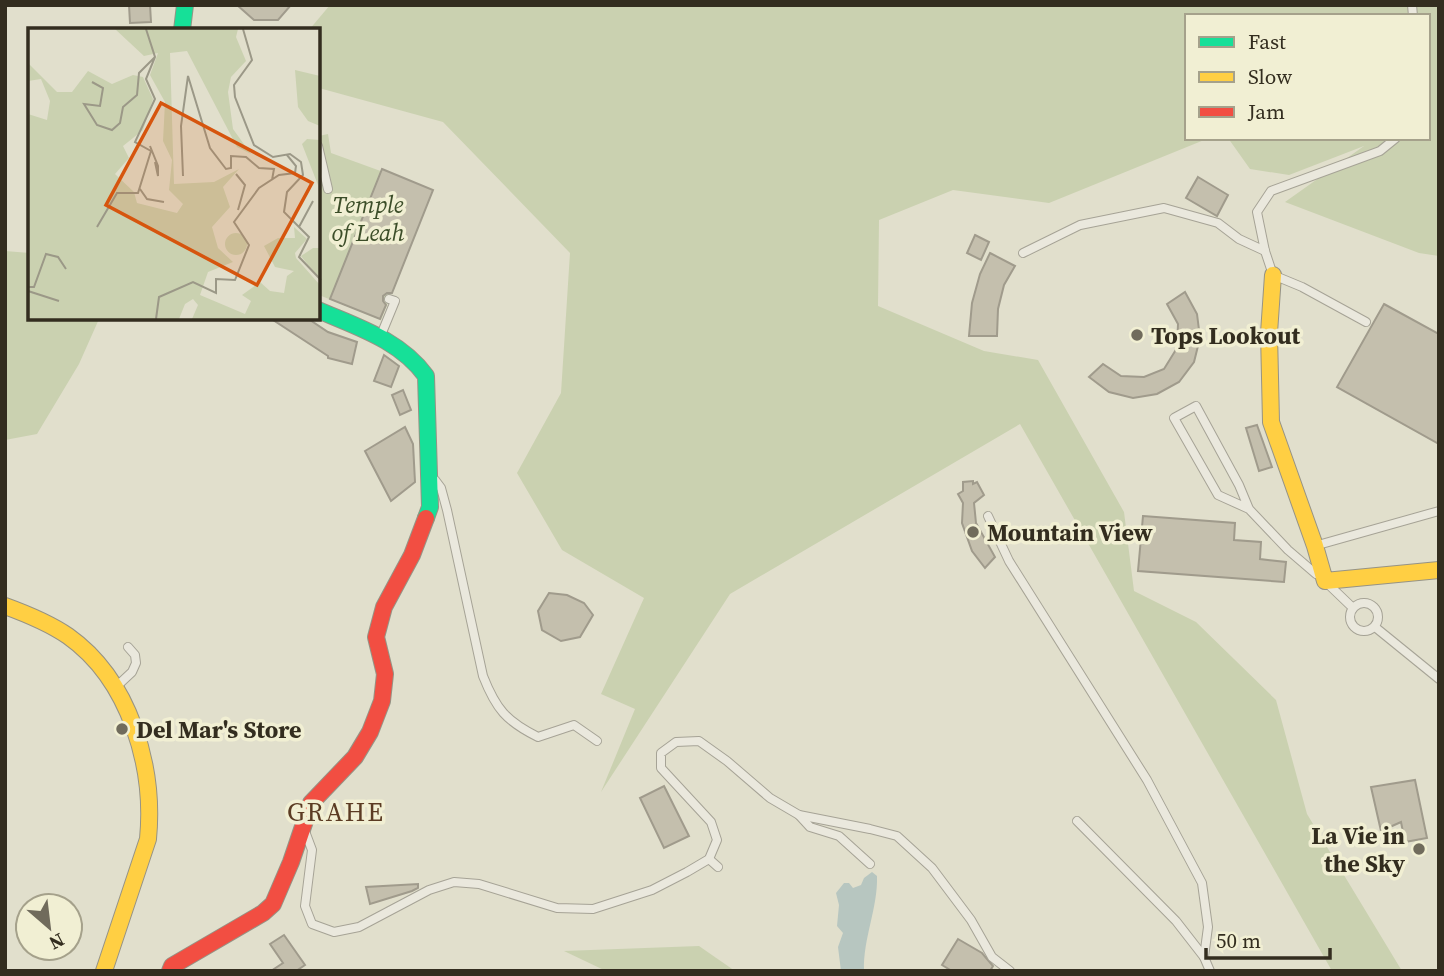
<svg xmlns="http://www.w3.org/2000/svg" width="1444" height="976" font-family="'Source Serif 4',serif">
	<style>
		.green { fill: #cad1b0 }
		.water { fill: #b7c6c0 }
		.building { fill: #c4bfad; stroke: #a09b8c; stroke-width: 2 }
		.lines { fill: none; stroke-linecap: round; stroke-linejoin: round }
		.lane-casing { stroke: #a6a396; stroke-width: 10 }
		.fast-casing { stroke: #969385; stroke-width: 18 }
		.slow-casing { stroke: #969385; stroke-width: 18 }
		.jam-casing { stroke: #969385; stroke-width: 18 }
		.lane { stroke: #eae8dd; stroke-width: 8 }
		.fast { stroke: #16e098; stroke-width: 16 }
		.slow { stroke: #ffcf43; stroke-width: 16 }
		.jam { stroke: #f24e42; stroke-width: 16 }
		.poi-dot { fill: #706b5c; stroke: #f1efd3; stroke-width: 2.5 }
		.labels { text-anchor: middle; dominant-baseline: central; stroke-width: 7; stroke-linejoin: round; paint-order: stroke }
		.park-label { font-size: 24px; font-style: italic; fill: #3b4d28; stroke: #f1efd3 }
		.poi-label { font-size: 24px; font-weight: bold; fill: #332d1f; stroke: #f1efd3; text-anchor: start }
		.neighbourhood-label { font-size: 26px; letter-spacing: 2px; fill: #5b3b23; stroke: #f1efd3 }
		.inset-road { fill: none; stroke: #9b9887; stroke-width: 2 }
		.view { fill: #d6550e; fill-opacity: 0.15; stroke: #d6550e; stroke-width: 3.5 }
		.inset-edge { fill: none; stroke: #332d1f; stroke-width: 3.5 }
	</style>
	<rect width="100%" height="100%" fill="#e1dfcc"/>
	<g class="green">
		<path d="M330,5H1439V256L1419,253L1285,202L1364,146L1289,175L1250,169L1228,138H1428V16H1187V138H1209L1049,203L953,190L879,220L878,306L984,351L1038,360L1124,512L1134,591L1196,622L1276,700L1307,814L1402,971H1332L1020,424L730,594L601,792L635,709L601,694L644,598L562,550L517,473L561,393L570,253L443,122L319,88L318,30H309Z"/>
		<path d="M328,134L331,153L433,190L381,320L319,295V136Z"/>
		<path d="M5,251L30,253V318L99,319L79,364L37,434L5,440Z"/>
		<path d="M699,946L735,971H606L564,951Z"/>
	</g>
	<path class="water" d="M872,872L877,876C878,908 863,938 864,971H841L838,947L843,933L837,926L839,905L836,893L844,883H849L853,888L861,885L864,878Z"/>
	<g class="building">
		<path d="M129,5H150L151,22L130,23Z"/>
		<path d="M237,5H291L278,20H254Z"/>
		<path d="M382,169L433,190L392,293H387L383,296V301L386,305L380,319L330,299Z"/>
		<path d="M1198,177L1228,195L1217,216L1186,198Z"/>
		<path d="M975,235L989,242L981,260L967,253Z"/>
		<path d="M990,253L1015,266L1004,285L998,309L997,336H969L972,303L980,274Z"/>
		<path d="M1185,292L1197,314L1200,338L1194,362L1179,382L1157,394L1133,398L1109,392L1089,377L1103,364L1121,376L1144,377L1164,369L1177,348L1178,324L1167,304Z"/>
		<path d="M1384,304L1439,334V444L1337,387Z"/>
		<path d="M270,318H307L328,332L357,342L352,364L328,358V356Z"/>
		<path d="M384,355L399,366L391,387L374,381Z"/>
		<path d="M403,390L411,410L400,415L392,395Z"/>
		<path d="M1257,425L1272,467L1259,471L1246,428Z"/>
		<path d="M405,427L413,444L415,482L391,501L365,451Z"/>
		<path d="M973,481V484L977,482L984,495L974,503L976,523L995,557L985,568L972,551L962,523L963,503L958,494L963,491V482Z"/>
		<path d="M1143,516L1235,523L1234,540L1261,542L1260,559L1286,562L1284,582L1138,571Z"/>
		<path d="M549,593L567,595L584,603L593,615L580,637L561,641L542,630L538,611Z"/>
		<path d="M1415,780L1427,838L1405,842L1401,822L1381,831L1371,787Z"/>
		<path d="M664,786L689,836L664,848L640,798Z"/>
		<path d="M418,884V888L412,891L370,904L366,887Z"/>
		<path d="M284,935L305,965L296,971H271L283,963L270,944Z"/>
		<path d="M958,939L982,953L993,966L990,971H952L942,965Z"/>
	</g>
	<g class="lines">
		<g class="lane-casing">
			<g id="lane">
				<path d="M1412,5L1413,16"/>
				<path d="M318,146L328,189"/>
				<path d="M1023,253L1080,225L1164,208L1218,223L1239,239L1265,251"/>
				<path d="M1366,322L1302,287L1273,275L1265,251L1257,212L1271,191L1380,151L1396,138"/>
				<path d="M381,335L395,301L389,299"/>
				<path d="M435,480L441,488L447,510L483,676C496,709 506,721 538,737L574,725L597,741"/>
				<path d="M1249,509L1218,495L1174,418L1196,406L1239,485L1249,509L1288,550L1316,574"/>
				<path d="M988,516L1009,561L1147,780L1202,883L1208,927L1204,957L1210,971"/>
				<path d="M1318,545L1439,511"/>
				<path d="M1329,585L1353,608"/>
				<circle cx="1364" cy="617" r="14"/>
				<path d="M1375,627L1439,679"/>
				<path d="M117,686L132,672L136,663L135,655L128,647"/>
				<path d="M799,815L810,827L839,836L870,864"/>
				<path d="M1077,821L1176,921L1204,957"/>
				<path d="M306,834L312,850L305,906L312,924L334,932L359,927L429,890L454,882L479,884L557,908L593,909L652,890L687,872L709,859L717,840L711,822L661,768V753L676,742L699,741L727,761L770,798L799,815L870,829L897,836L932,868L971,920L992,957L1010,971"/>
				<path d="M709,859L718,867"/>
			</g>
		</g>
		<g class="fast-casing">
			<g id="fast">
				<path d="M182,30L185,5"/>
				<path d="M318,310C357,327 400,340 426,376L430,507L426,518"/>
			</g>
		</g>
		<g class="slow-casing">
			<g id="slow">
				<path d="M1273,275L1269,333L1271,422L1315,546L1325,581L1439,570"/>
				<path d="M5,606C27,614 49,623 68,636C130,680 155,767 148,839L104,971"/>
			</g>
		</g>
		<g class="jam-casing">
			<path id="jam" d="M170,971L172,966L263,913L273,904L291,862L311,803L355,757L370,732L382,701L385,674L376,637L384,607L412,555L426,518"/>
		</g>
		<use href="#lane" class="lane"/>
		<use href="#fast" class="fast"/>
		<use href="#slow" class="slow"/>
		<use href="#jam" class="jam"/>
	</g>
	<g class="poi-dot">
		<circle cx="1137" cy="335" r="7"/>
		<circle cx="973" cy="532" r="7"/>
		<circle cx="122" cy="729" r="7"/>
		<circle cx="1419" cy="849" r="7"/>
	</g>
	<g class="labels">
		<g class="park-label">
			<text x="368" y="204">Temple<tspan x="368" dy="28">of Leah</tspan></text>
		</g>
		<g class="poi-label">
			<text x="1151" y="335">Tops Lookout</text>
			<text x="987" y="532">Mountain View</text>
			<text x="136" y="729">Del Mar's Store</text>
			<text x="1405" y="835" text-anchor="end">La Vie in<tspan x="1405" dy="28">the Sky</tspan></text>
		</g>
		<g class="neighbourhood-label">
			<text x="336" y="812">GRAHE</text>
		</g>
	</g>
	<g transform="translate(28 28)">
		<rect width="292" height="292" fill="#e1dfcc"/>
		<path d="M87,1H210L208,9L218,33L203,49L200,64L205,101L223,126L209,119L159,23L142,25L146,156L186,154L211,141L195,159L202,179L184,199L190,220L205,234L180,244L172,267L217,286L223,273L214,267L232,254L242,263L256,265L259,248L266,243L247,239L236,218L250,210H267L266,199L279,211L267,225L268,230L292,257V291H164L170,277L165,271L157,276L151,291H0V86L19,92L22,73L13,51L0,53V35L29,64H44L60,43L84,56L105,47L115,49L125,71L115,102L95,118L101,130L87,146L106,164L109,175L149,185L155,176L141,162L144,132L135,113L137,74L122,47L130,25L116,28ZM267,42L292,48V98L280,93L270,79ZM279,111L292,112L290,157L274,116ZM197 216a11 11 0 1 1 22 0a11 11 0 1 1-22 0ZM285,220H292V252L273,228Z" fill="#cad1b0"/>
		<path class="inset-road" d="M118,1L127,29L118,51L127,71L107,114L123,123M215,1L224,32L206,57L207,69L226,117L245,129L262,126L273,134L275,147L259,164L256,184L281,209L271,229L293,252M64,54L75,60L72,78L56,76L69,97L84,102L92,95L95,79L109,67L111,45L127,29M122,118L130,138V148L127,134M208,146L217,157L210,182M155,148L153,98L160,48L182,120L198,141L203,140V128L218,129L231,140L246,141L244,152M112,161L119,171L136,174M69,199L89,165H110L123,123M271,199L285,173M0,259H6L18,226L30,229L38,241M0,263L31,273M128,291L131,269L165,254L188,265V251L207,252L221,217L206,194L231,160L251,147L267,145L268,138L259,127"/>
		<path class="view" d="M133,75L284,155L229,257L78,177Z"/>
		<rect width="292" height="292" class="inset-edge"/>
	</g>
	<rect width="1444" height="976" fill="none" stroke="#332d1f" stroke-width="14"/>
	<rect x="1185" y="14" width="245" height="126" fill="#f1efd3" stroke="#a5a18b" stroke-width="2"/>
	<rect x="1199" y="37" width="35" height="10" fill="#16e098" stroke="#a5a18b" stroke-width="2"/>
	<text x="1248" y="49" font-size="21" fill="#332d1f">Fast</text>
	<rect x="1199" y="72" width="35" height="10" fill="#ffcf43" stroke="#a5a18b" stroke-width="2"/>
	<text x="1248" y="84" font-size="21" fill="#332d1f">Slow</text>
	<rect x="1199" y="107" width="35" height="10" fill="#f24e42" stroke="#a5a18b" stroke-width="2"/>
	<text x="1248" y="119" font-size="21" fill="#332d1f">Jam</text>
	<g transform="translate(49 927) rotate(152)"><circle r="33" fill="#f1efd3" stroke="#a5a18b" stroke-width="2"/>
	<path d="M0-5L12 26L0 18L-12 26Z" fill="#706b5c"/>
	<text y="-10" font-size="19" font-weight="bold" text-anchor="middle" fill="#332d1f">N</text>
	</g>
	<path d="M1206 948v10h124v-10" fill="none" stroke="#332d1f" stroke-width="3.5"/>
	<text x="1216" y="948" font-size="21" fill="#332d1f" stroke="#f1efd3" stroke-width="5" paint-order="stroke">50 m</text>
</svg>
